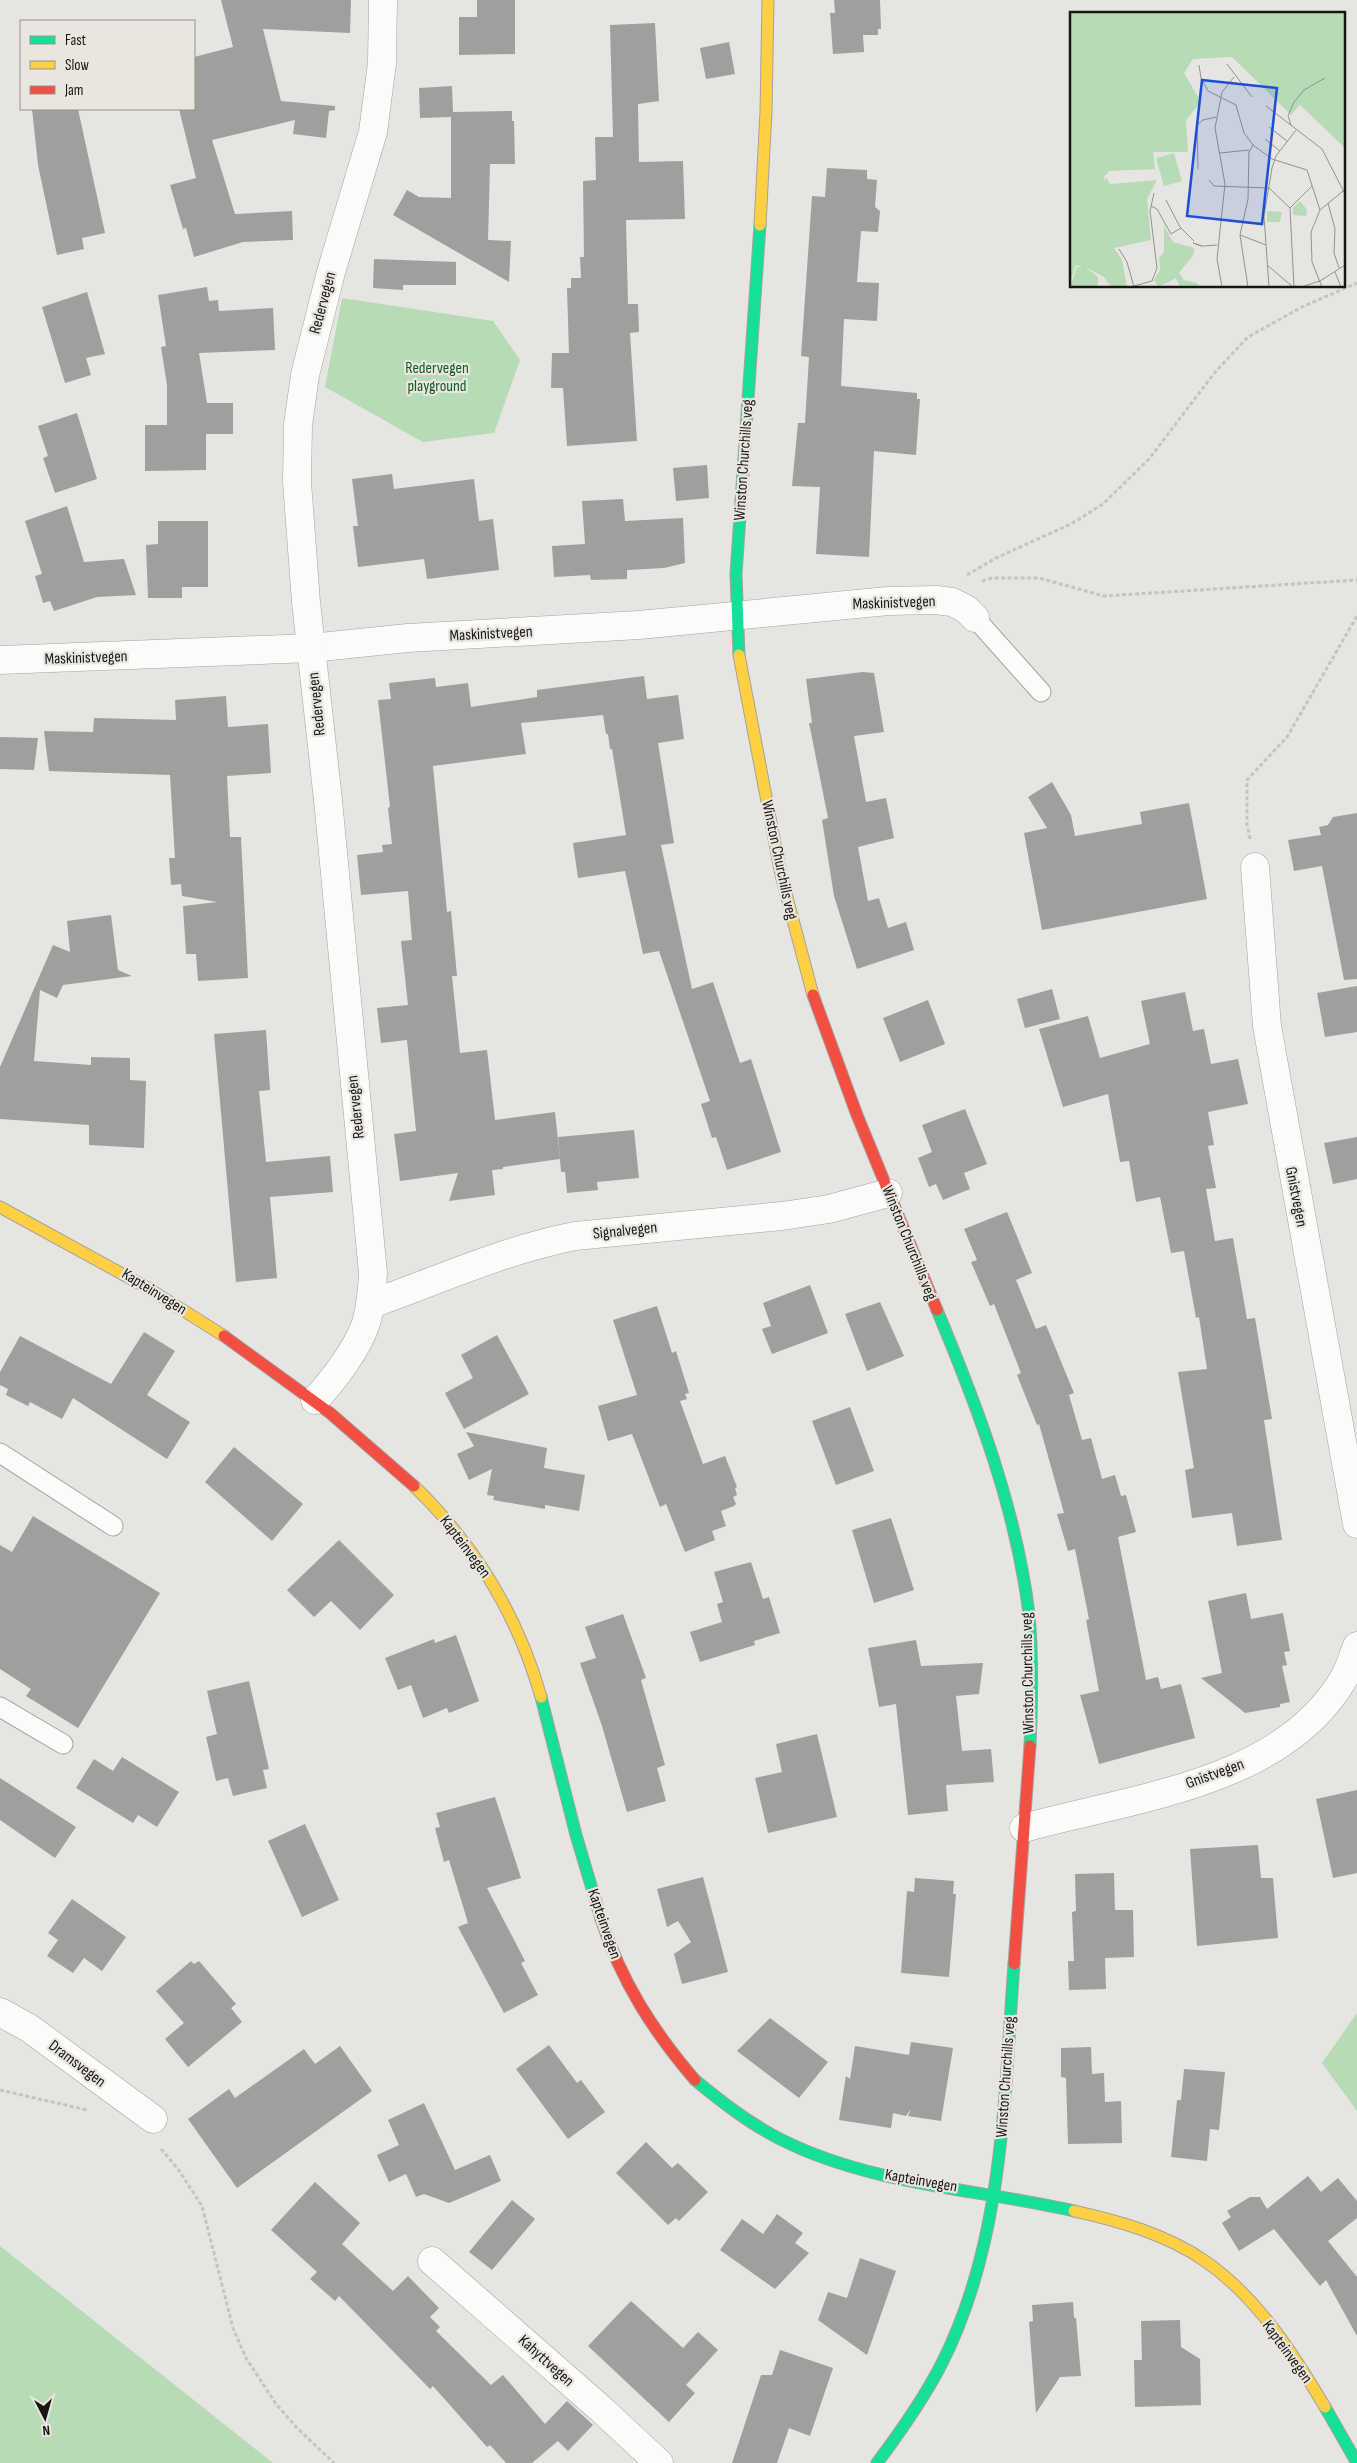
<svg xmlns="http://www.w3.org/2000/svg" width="1357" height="2463" font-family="'Sofia Sans Condensed',sans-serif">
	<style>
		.green { fill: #b6dbb6 }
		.building { fill: #a19f9e }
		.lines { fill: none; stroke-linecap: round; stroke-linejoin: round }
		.lane-casing { stroke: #a4a2a0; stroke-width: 21 }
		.street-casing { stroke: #a4a2a0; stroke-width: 29 }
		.fast-casing { stroke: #a4a2a0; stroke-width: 13 }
		.slow-casing { stroke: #a4a2a0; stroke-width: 13 }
		.jam-casing { stroke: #a4a2a0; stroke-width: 13 }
		.path { stroke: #c4c4c3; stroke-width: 3; stroke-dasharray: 4 2.5; stroke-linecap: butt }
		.lane { stroke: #fbfbfa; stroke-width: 19 }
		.street { stroke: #fbfbfa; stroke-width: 28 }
		.fast { stroke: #16e098; stroke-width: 11 }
		.slow { stroke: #ffcf43; stroke-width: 11 }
		.jam { stroke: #f24e42; stroke-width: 11 }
		.labels { text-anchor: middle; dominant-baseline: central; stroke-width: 4.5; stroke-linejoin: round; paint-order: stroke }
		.street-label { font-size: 16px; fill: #171613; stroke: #e9e6df }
		.park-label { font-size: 16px; fill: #0f5c20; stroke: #e9e6df }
		.inset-road { fill: none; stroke: #94928f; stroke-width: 1 }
		.view { fill: #1d4ed8; fill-opacity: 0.15; stroke: #1d4ed8; stroke-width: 2.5 }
		.inset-edge { fill: none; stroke: #171613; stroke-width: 2.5 }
	</style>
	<rect width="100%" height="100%" fill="#e7e5e1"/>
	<g class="green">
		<path d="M342,298L493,321L520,360L494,433L423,442L325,387Z"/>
		<path d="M1357,2013V2111L1322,2063Z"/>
		<path d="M0,2246L273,2463H0Z"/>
	</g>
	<g class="building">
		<path d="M221,0H351L350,33L263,29L281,101L335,106V110L329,111L326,138L293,134L295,120L212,140L235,214L292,211L293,240L243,242L194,257L186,228L183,229L170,185L196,178L179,109H194V57L233,47Z"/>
		<path d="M477,0H515V54L459,55V17H477Z"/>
		<path d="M834,0H880L881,29H878V35H863L864,52L833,54L830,13H835Z"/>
		<path d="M655,23L659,101L638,104L639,162L683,161L685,219L626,220L628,304H638L639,332L630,333L637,441L567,446L563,388H551L552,353H569L567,288H571V278H581L580,257H584L583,181L596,180L595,137H613L610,25Z"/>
		<path d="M729,42L735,74L706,79L700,48Z"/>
		<path d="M452,86L453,112L512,111V121H514L515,164H490L488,240L511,241L509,282L393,215L407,190L419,197L451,198V117L420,118L419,88Z"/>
		<path d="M32,109H78L105,233L82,238L84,249L57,255L38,165Z"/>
		<path d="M827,168L867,170V179L877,180L875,207L880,211L878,232L861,231L857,282L879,283L877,321L844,319L841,386L917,393V399H920L916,455L874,451L869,557L816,554L820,487L792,486L798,423H805L809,357L801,356L812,196L825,197Z"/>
		<path d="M374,259L456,262V285H403V290L373,288Z"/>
		<path d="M207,287L209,301L218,300L219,311L273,308L275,350L199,353L207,403H233V434H206V470L145,471V425H167V385L161,347L166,346L158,295Z"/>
		<path d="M87,292L105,354L86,358L91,375L65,383L42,307Z"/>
		<path d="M77,413L97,479L55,493L43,458L48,456L38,426Z"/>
		<path d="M707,465L709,498L676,501L673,468Z"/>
		<path d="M392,474L394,489L474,479L479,521L493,519L499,570L427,579L424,559L358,567L353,526H358L352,479Z"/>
		<path d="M623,499L625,521L683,518L685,563L664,568L627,570V579L591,580L590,575L554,577L552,546L585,544L582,501Z"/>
		<path d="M67,506L84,562L124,559L136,595L97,597L54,611L50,601L43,603L35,576L42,574L25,521Z"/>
		<path d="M158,521H208V587H182V598H148L146,545L158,544Z"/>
		<path d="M863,672L874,673L884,732L854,736L866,802L886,798L894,838L858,847L868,901L879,898L888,928L906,922L914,950L857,969L834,896L822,820L828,818L809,723H812L806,679Z"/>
		<path d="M644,676L647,699L678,695L684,739L658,743L674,843L661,845L692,989L713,982L740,1063L751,1059L781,1152L727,1170L716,1137L712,1138L701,1104L710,1101L659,951L643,954L625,871L578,878L573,843L626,835L612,749H610L608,734H606L603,715L521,723L526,754L433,766L447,912L451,911L457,976H452L460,1053L487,1050L495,1120L555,1112L560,1159L503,1167V1169L492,1170L495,1195L449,1201L458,1173L400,1181L394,1134L416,1131L407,1040L381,1043L377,1008L408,1005L401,941L412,940L408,891L361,895L357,855L383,852L382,845L392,844L388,808L390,807L378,700L391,699L389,683L435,678L436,687L468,683L471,707L537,697V690Z"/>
		<path d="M226,696L228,727L268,724L271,773L227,776L230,837H241L248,978L198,981L196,954H186L183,906L217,902L182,896L181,884L171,885L169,858H175L170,775L49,771L44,731L93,732L94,718L176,720L175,700Z"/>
		<path d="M0,737L38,738L34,770L0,769Z"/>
		<path d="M1052,782L1071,815L1075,836L1142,824L1140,812L1189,803L1207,899L1042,930L1024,833L1047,828L1028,797Z"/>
		<path d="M1357,813V979L1344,980L1322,866L1294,871L1288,840L1321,835L1319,827L1328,825L1333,817Z"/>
		<path d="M111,915L118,970L132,976L63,985L57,998L40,990L34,1061L91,1065V1057L130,1058V1080L146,1081L144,1148L89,1145V1125L0,1119V1067L53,945L70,952L67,921Z"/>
		<path d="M1357,986V1032L1325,1037L1317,993Z"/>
		<path d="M1052,989L1060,1019L1025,1028L1017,999Z"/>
		<path d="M1185,992L1193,1031L1204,1029L1211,1064L1238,1059L1248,1104L1208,1112L1214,1145L1208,1146L1216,1188L1206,1189L1215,1241L1233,1238L1247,1319L1255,1318L1272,1419L1264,1420L1282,1540L1237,1546L1232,1513L1192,1518L1185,1470L1194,1468L1178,1372L1207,1369L1199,1317L1196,1318L1184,1251L1171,1253L1160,1197L1136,1202L1129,1161L1120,1162L1108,1094L1063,1107L1039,1029L1088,1016L1100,1058L1150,1044L1141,1001Z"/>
		<path d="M928,1000L945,1044L900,1062L883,1018Z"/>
		<path d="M266,1030L270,1090L259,1091L266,1162L330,1156L333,1192L270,1197L277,1278L236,1282L214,1034Z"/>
		<path d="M965,1109L987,1164L964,1173L970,1189L943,1200L936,1184L929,1187L918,1158L932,1152L922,1125Z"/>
		<path d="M634,1130L639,1178L597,1182L598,1190L567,1193L565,1172H561L558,1137Z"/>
		<path d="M1357,1137V1179L1333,1184L1324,1143Z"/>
		<path d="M1007,1212L1032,1273L1016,1280L1036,1329L1046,1325L1074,1393L1069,1395L1082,1440L1091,1438L1102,1479L1115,1475L1121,1496L1126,1495L1136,1532L1118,1537L1146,1680L1158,1677L1161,1689L1181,1684L1195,1738L1099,1764L1080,1695L1099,1691L1086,1620L1089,1619L1075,1549L1068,1551L1057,1514L1064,1513L1039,1424L1037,1425L1017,1375L1021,1373L994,1304L990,1306L971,1262L977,1260L964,1229Z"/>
		<path d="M810,1285L828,1333L772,1354L762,1329L771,1326L763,1303Z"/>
		<path d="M880,1302L904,1356L867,1371L845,1314Z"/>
		<path d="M657,1306L672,1353L676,1351L689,1393L685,1394L687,1399L680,1401L703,1464L725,1456L737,1487L735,1488L737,1495L733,1497L736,1504L734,1506L721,1511L726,1526L712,1531L715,1540L685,1552L666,1504L660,1507L632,1434L608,1441L598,1406L637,1395L613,1320Z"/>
		<path d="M144,1332L175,1351L147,1395L190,1422L167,1459L73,1398L62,1419L30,1402L28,1406L6,1395L8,1389L0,1385V1372L20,1336L111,1384Z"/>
		<path d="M497,1335L529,1394L464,1429L445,1393L473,1378L461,1355Z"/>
		<path d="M850,1407L874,1471L836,1485L812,1421Z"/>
		<path d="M466,1432L547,1448L544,1468L585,1475L579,1511L545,1505V1509L493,1500L494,1496L487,1495L492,1469L469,1480L457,1454L474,1446Z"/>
		<path d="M234,1447L303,1504L272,1541L205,1482Z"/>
		<path d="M33,1516L160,1593L78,1728L26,1696L31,1689L0,1669V1545L12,1552Z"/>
		<path d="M891,1518L914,1590L874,1603L852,1530Z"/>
		<path d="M339,1540L394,1595L360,1630L331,1601L314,1617L287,1590Z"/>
		<path d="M751,1562L763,1599L769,1597L780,1633L754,1641L755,1645L700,1662L690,1632L722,1622L717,1604L723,1602L714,1572Z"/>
		<path d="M1246,1593L1251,1619L1283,1613L1290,1651L1284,1652L1287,1665L1282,1666L1290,1702L1280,1704V1707L1245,1713L1201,1678L1222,1673L1208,1601Z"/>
		<path d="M623,1614L646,1678L641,1680L665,1765L657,1768L666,1801L627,1812L602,1726L580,1663L596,1658L585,1627Z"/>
		<path d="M456,1635L479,1701L449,1713L447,1708L423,1718L411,1685L398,1690L385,1658L434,1639L435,1643Z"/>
		<path d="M916,1640L921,1666L983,1663L979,1694L956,1696L962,1751L991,1749L994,1782L946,1785L948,1811L908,1815L896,1704L879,1707L868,1648Z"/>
		<path d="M249,1681L269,1769L263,1770L267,1788L233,1796L228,1778L216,1781L206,1737L217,1734L207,1691Z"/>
		<path d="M817,1734L837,1817L768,1833L755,1778L782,1772L776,1744Z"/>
		<path d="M122,1757L179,1792L157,1827L138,1815L133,1823L76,1788L94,1759L113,1771Z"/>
		<path d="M0,1778L76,1827L55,1858L0,1820Z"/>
		<path d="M1357,1790V1873L1333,1878L1316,1799Z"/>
		<path d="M495,1797L521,1878L487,1888L525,1961L521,1963L538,1995L504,2013L458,1927L468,1923L449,1860L444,1862L435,1828L440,1827L436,1813Z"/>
		<path d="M305,1824L339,1900L302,1917L268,1841Z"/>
		<path d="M1258,1845L1261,1878H1273L1278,1938L1197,1946L1190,1849Z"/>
		<path d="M1114,1873L1115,1910H1133L1134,1957L1105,1958L1106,1989L1069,1990L1068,1961H1074L1072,1912L1076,1911L1075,1874Z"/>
		<path d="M703,1877L728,1972L682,1984L674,1954L691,1942L678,1921L667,1927L657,1889Z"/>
		<path d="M915,1878L954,1881L953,1894H956L949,1977L901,1973L907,1891L914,1892Z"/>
		<path d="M72,1899L126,1937L102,1971L84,1958L73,1973L47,1956L58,1940L48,1933Z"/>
		<path d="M191,1961L194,1964L199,1961L236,2004L231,2008L242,2022L188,2067L165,2039L184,2023L156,1991Z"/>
		<path d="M770,2018L828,2062L799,2098L737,2051Z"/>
		<path d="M911,2042L953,2048L941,2121L908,2116L911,2109L906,2116L893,2113L891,2128L839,2120L846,2076L850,2079L855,2046L909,2055Z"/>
		<path d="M549,2045L577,2083L581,2080L605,2112L568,2139L516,2069Z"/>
		<path d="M340,2046L372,2091L237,2188L188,2119L229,2089L235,2098L304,2049L315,2064Z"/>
		<path d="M1091,2047L1092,2074L1104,2073L1105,2102L1121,2101L1122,2143L1068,2144L1066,2078L1061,2077V2048Z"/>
		<path d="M1184,2069L1225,2072L1219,2130L1210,2129L1207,2161L1171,2157L1177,2100H1181Z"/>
		<path d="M424,2103L455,2170L490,2155L501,2181L449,2203L424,2194L416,2197L406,2174L389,2182L377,2155L399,2145L388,2120Z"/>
		<path d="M646,2142L672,2168L678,2163L708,2192L679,2221L676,2218L668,2225L616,2173Z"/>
		<path d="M1308,2176L1321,2192L1338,2178L1357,2201V2218L1328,2241L1357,2277V2336L1326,2280L1320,2286L1274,2229L1239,2251L1222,2223L1231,2217L1227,2211L1250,2197H1260L1267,2209Z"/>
		<path d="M315,2182L360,2223L342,2244L393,2291L408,2276L439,2308L430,2317L440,2327L436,2331L491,2385L503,2375L545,2424L567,2401L593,2425L568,2451L558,2441L532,2463H506L490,2445L487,2447L433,2386L430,2389L339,2296L335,2301L310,2279L317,2272L271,2230Z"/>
		<path d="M512,2200L535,2219L492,2270L469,2252Z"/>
		<path d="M777,2214L803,2233L795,2243L809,2253L775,2289L720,2250L742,2219L763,2234Z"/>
		<path d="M860,2258L896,2271L867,2355L818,2320L828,2292L847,2298Z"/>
		<path d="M631,2301L683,2348L698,2332L718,2350L686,2385L695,2393L669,2422L588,2346Z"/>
		<path d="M1073,2302L1074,2318H1076L1081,2376L1060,2377L1036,2413L1029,2322L1033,2321L1032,2305Z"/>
		<path d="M1180,2320L1181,2347L1200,2359L1201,2405L1135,2407L1134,2360H1142L1141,2321Z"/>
		<path d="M780,2350L833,2368L810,2436L789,2428L777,2463H732L761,2375H772Z"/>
	</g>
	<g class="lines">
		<g class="lane-casing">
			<g id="lane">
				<path d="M975,618L1041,692"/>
				<path d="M0,1453L113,1526"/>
				<path d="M0,1707L63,1744"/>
			</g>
		</g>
		<g class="street-casing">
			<g id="street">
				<path d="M0,660L311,648L408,638L639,625L888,601L936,600L952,602L966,609L975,618"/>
				<path d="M1255,867L1267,1026L1357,1524"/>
				<path d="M371,1304C439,1280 504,1250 575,1236L782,1216L829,1209L888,1193"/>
				<path d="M315,1400C333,1381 358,1348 366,1323C371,1307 372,1290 373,1273L328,800L306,602L297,482L298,425L305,375L331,272L373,132L382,63L383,0"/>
				<path d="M1024,1828C1131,1798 1283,1784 1344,1678C1350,1668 1353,1656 1357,1646"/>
				<path d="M0,2012L29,2028L153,2119"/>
				<path d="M432,2261L601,2409L659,2463"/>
			</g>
		</g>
		<g class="fast-casing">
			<g id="fast">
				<path d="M739,655L736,574L760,225"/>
				<path d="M937,1310C978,1408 1016,1508 1029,1614C1033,1658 1032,1702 1030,1746"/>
				<path d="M541,1697L576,1835L601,1919"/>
				<path d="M695,2080C723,2103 750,2124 782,2140C872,2185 978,2189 1074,2211"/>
				<path d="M1325,2407L1357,2463"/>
				<path d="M877,2463C901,2431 923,2400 941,2365C1004,2242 1004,2098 1014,1964"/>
			</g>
		</g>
		<g class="slow-casing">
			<g id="slow">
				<path d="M760,225L766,112L768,0"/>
				<path d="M739,655L781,875L813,995"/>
				<path d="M0,1207L146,1287L224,1336"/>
				<path d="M414,1486C474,1544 518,1616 541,1697"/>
				<path d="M1074,2211C1119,2221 1166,2234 1205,2261C1257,2297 1293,2353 1325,2407"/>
			</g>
		</g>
		<g class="jam-casing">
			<g id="jam">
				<path d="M813,995L857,1115L937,1310"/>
				<path d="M224,1336L330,1413L414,1486"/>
				<path d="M601,1919C621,1981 653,2031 695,2080"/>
				<path d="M1014,1964L1030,1746"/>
			</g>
		</g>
		<g class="path">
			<path d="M967,575L996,558L1071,524L1103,504L1149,459L1216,371L1248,337L1302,307L1357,283"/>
			<path d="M982,581L992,578H1039L1104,596L1357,580"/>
			<path d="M1250,839L1247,824V780L1287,737L1357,616"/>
			<path d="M0,2090L87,2110"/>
			<path d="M161,2149L178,2169L202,2206L233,2328L246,2358L276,2404L297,2428L334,2463"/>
		</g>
		<use href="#lane" class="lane"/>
		<use href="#street" class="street"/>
		<use href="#fast" class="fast"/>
		<use href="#slow" class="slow"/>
		<use href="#jam" class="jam"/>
	</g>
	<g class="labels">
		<g class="street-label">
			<text transform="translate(323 303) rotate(-75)">Redervegen</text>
			<text transform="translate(744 460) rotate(-86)">Winston Churchills veg</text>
			<text transform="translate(894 603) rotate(-2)">Maskinistvegen</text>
			<text transform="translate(491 634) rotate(-3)">Maskinistvegen</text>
			<text transform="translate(86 658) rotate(-2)">Maskinistvegen</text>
			<text transform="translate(317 704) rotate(-96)">Redervegen</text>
			<text transform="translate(779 860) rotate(78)">Winston Churchills veg</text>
			<text transform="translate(356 1107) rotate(-96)">Redervegen</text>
			<text transform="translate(1296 1197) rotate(79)">Gnistvegen</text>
			<text transform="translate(625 1231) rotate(-6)">Signalvegen</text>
			<text transform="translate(909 1243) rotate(68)">Winston Churchills veg</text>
			<text transform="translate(154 1292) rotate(32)">Kapteinvegen</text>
			<text transform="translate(465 1547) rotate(53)">Kapteinvegen</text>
			<text transform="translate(1028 1673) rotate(-91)">Winston Churchills veg</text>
			<text transform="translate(1215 1774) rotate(-20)">Gnistvegen</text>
			<text transform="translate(604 1924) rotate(71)">Kapteinvegen</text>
			<text transform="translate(77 2064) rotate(37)">Dramsvegen</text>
			<text transform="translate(1006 2077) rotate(-86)">Winston Churchills veg</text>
			<text transform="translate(921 2181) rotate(10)">Kapteinvegen</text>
			<text transform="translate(1287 2352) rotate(54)">Kapteinvegen</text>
			<text transform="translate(546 2361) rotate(42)">Kahyttvegen</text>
		</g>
		<g class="park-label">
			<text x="437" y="368">Redervegen<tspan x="437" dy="18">playground</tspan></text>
		</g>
	</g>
	<g transform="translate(1070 12)">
		<rect width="275" height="275" fill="#e7e5e1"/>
		<path d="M0,0H275V136L230,93L221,103L162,45L123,47L114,61L131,90L116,108L118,140H83L85,157L39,159L34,165L35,170L36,165L40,172L87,168L77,187L81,228L44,236L52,248L57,275H41L34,265L15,255L28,265V275H0L7,255H12L6,253L0,270ZM104,141L112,169L94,174L86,146ZM230,189L237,198L236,204L223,203V196ZM197,199L212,200L210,210H197ZM94,214L103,230L124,236V242L109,261L114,268L127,271L130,275H110L106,266L89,275L84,268L90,258L89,246L94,240Z" fill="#b6dbb6"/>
		<path class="inset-road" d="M157,52L182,85M129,53L131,66L138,79L166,93L174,121L183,133L202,147L237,158L250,198M196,94L252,137L275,182M221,113L218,104L224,90L234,78L255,66M199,115L217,129M195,127L210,139M150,141L179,138M128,157L127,113L133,108L146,105M139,168L144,174L199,176L220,196M96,188L110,215L124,229M258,191L265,217L264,241L269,256M81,194L87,197L101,222L111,216M170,223L196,233M132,234L123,231L131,234H134L147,233M49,237L57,250L64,275M197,253L223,275M265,260L271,275M64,274L82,269L87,256L80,199L84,181M152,275L147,247L155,172L145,116L152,80L164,65M178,275L170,223L178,187L179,140L183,133M199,275L194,204L202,156L206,144L226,118M224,275L220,196L242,174M231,275L250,269L275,253M252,275L242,250L241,220L250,198L273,179"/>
		<path class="view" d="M132,68L207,76L192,212L117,204Z"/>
		<rect width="275" height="275" class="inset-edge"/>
	</g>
	<rect x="20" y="20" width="175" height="90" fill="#e9e6df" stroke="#95938d"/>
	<rect x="30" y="36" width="25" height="8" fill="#16e098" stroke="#95938d"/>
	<text x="65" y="45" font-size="15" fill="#171613">Fast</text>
	<rect x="30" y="61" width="25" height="8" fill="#ffcf43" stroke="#95938d"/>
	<text x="65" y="70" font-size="15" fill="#171613">Slow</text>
	<rect x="30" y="86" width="25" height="8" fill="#f24e42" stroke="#95938d"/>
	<text x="65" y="95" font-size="15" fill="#171613">Jam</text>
	<g transform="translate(45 2418) rotate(174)" stroke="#e9e6df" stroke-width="4" paint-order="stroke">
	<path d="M0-4L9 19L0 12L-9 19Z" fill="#171613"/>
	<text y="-8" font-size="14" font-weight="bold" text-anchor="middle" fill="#171613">N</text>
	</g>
</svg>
